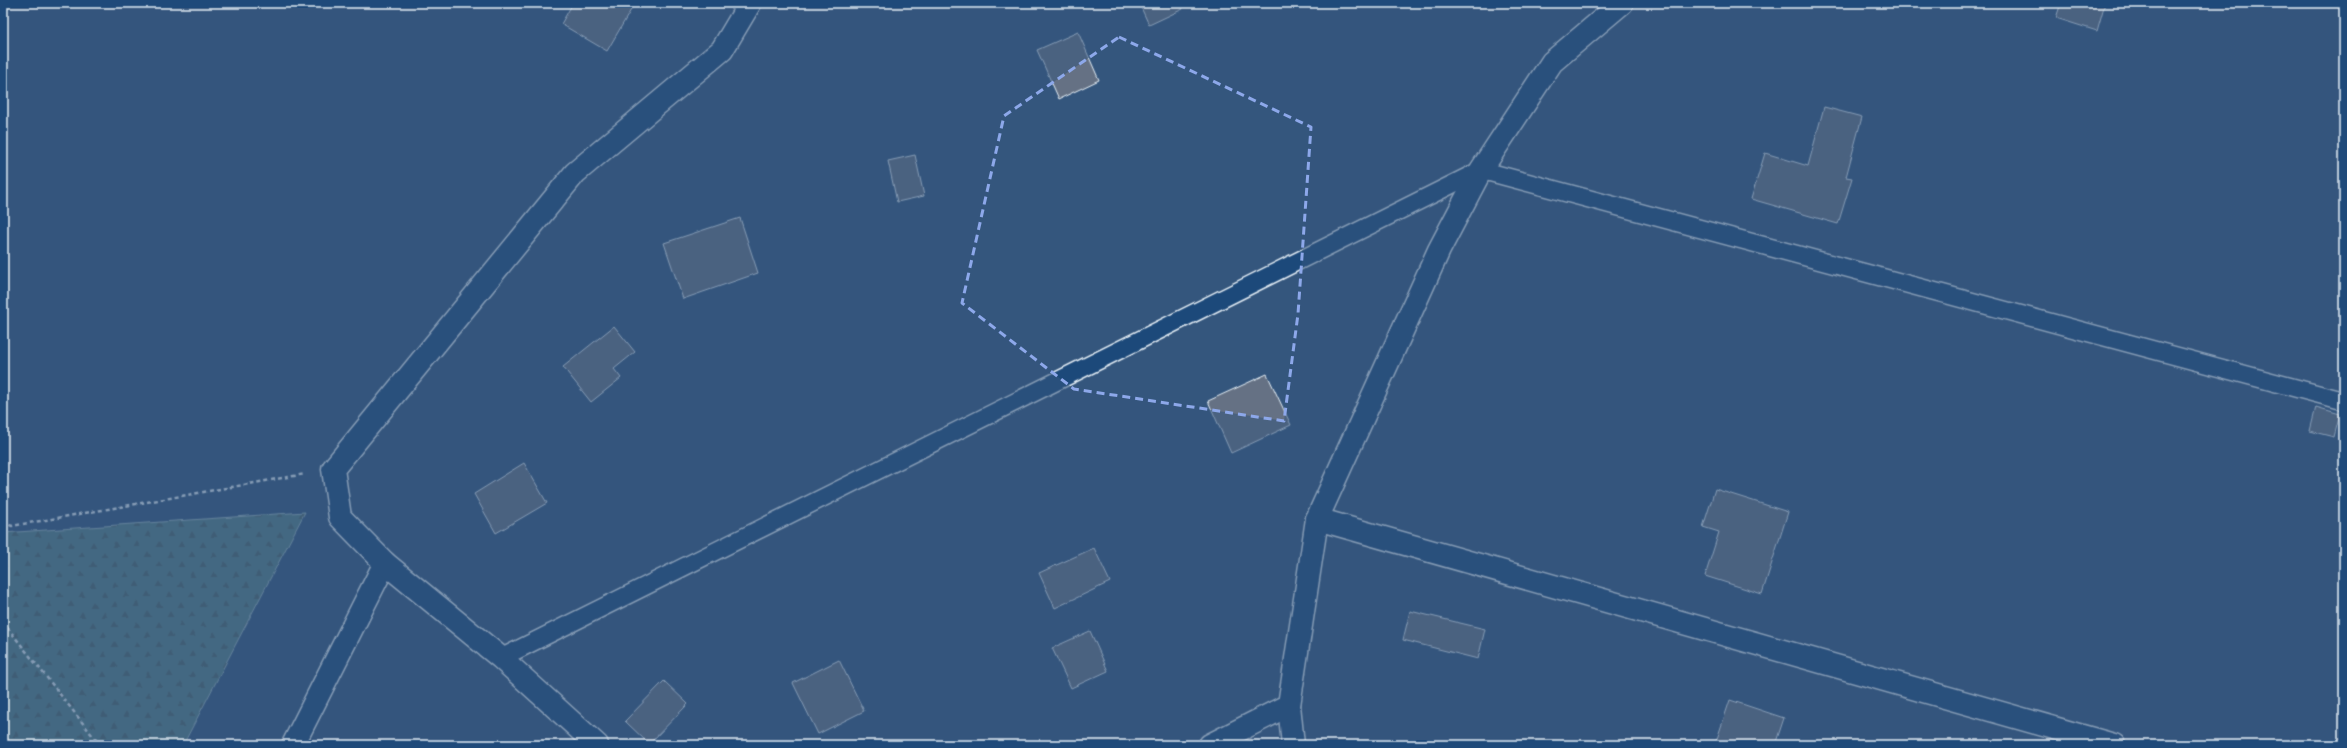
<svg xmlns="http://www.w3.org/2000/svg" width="2347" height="748" font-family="'Balsamiq Sans',sans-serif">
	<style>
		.forest { fill: url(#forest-firs); stroke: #9eb8c0 }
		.building { fill: #657184; stroke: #e8f1f8 }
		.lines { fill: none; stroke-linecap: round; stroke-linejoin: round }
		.service-casing { stroke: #e8f1f8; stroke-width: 20 }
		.minor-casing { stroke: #e8f1f8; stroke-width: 25 }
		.path { stroke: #e8f1f8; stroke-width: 2.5; stroke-dasharray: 4 3; stroke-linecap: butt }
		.service { stroke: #1f4a7a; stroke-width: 17 }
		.minor { stroke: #1f4a7a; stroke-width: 22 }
		.marked { fill: none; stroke: #8da8ea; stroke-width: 3; stroke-dasharray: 8 5; stroke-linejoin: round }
	</style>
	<defs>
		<pattern id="forest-firs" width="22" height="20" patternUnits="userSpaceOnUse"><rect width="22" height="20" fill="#547f87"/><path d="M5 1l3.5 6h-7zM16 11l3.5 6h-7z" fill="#4e666c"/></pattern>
	</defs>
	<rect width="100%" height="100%" fill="#34567d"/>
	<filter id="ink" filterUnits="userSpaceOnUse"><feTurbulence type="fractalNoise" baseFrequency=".025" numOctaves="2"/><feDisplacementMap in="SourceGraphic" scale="8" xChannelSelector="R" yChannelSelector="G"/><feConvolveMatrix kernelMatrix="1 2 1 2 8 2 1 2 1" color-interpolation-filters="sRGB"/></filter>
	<g filter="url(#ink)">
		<path class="forest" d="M305,512L183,745H17L3,735V533Z"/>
		<g class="building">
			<path d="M573,3H635L607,51L561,24Z"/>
			<path d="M1139,3H1180L1183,9L1149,25Z"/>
			<path d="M2061,3H2105L2097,31L2056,18Z"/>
			<path d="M1078,32L1099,80L1059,99L1037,50Z"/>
			<path d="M1824,107L1862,117L1846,177L1852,178L1838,224L1751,199L1765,153L1808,166Z"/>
			<path d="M915,155L924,196L897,202L888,161Z"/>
			<path d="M740,218L758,273L683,299L664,243Z"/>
			<path d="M614,326L635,352L614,369L621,378L591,402L563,367Z"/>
			<path d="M1267,374L1291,425L1231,453L1208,401Z"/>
			<path d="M2316,407L2340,414L2334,437L2310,431Z"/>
			<path d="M524,463L547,503L496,533L474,494Z"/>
			<path d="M1715,489L1788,512L1762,594L1705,576L1719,532L1703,527Z"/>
			<path d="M1094,548L1110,582L1055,608L1039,573Z"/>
			<path d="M1410,611L1485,629L1478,659L1403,640Z"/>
			<path d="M1090,631L1108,671L1071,688L1052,648Z"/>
			<path d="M839,660L864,711L818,734L793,683Z"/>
			<path d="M664,681L688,704L649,744L625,721Z"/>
			<path d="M1730,700L1784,718L1775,745H1715Z"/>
		</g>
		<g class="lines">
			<g class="service-casing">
				<path id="service" d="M501,658L1481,170L2344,401"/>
			</g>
			<g class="minor-casing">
				<g id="minor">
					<path d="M1317,519L2114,745"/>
					<path d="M1289,705L1293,745"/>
					<path d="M293,745L385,563"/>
					<path d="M597,745L501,658L385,563L340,517L333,469L575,173L722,50L750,3"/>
					<path d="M1210,745L1289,705L1317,519L1439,250L1481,170L1552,62L1622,3"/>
				</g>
			</g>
			<g class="path">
				<path d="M3,522L12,526L305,474"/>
				<path d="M3,622L100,745"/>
			</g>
			<use href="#service" class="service"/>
			<use href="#minor" class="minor"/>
		</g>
	</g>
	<path d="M0 0H2347V748H0ZM1119,37L1311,127L1298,314L1284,421L1074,389L962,303L1004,116Z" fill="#34567d" fill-opacity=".55" fill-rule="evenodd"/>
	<path class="marked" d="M1119,37L1311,127L1298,314L1284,421L1074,389L962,303L1004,116Z"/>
	<rect width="2347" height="748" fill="none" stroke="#1f4a7a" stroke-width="16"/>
	<rect x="8" y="8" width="2331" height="732" fill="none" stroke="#e8f1f8" stroke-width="1.5" filter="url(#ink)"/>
</svg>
